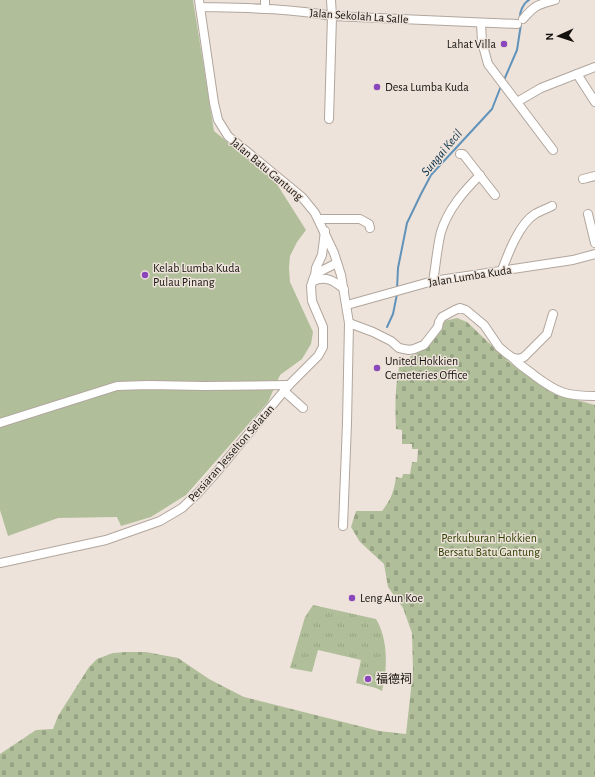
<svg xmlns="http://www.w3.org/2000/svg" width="595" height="777" font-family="'Alegreya Sans','Noto Sans SC',sans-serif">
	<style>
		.grass { fill: url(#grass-tufts) }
		.cemetery { fill: url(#cemetery-stones) }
		.pitch { fill: #b0bf9a }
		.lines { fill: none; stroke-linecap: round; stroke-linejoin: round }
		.stream { stroke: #6193ba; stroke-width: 2 }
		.minor-casing { stroke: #b1a69d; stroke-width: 10 }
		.minor { stroke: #fff; stroke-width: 8 }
		.poi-dot { fill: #8a47bb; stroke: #eee3da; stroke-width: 1.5 }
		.labels { text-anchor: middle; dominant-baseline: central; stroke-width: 3; stroke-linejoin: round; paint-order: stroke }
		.street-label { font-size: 12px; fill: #15110e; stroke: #eee3da }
		.poi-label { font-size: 12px; fill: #15110e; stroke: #eee3da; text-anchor: start }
		.park-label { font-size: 12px; fill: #2e4100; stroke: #eee3da }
		.water-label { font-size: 13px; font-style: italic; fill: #042e49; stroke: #eee3da }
	</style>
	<defs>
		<pattern id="grass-tufts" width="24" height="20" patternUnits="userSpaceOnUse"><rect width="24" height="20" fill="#b0bf9a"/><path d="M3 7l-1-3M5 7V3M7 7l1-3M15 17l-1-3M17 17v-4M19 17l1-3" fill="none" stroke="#96a384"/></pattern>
		<pattern id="cemetery-stones" width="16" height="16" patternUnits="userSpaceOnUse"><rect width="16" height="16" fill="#b0bf9a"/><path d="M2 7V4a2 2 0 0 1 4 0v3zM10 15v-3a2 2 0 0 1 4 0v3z" fill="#96a384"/></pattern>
	</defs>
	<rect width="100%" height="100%" fill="#eee3da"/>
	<path class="grass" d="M313,605L376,619C388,638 388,670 382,691L376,688L356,683L361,660L318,650L312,672L290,668L305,617Z"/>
	<path class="cemetery" d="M457,318L467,322L509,362L552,393L595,405V777H0V754L36,730L53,729L58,716L89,667L97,659L113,653L126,652H146L178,658L209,679L244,697L379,731L406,734L413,671L412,633L403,608L388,587L384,564L360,542L351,527L356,511H382C391,500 394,491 396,477L402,478L403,474H410L412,462H417L418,449H412V444H402V430L396,429C395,408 395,388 399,367H403L411,356L419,352L428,344L444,321Z"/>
	<path class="pitch" d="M0,0H193L214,131L275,181L306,230L297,242L290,256L289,268L290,282L313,332L311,344L302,359L280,375L268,402L186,495L151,517L121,526L117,517L58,518L8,536L0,510Z"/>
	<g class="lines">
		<g class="stream">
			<path d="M520,20C519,13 523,3 529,0"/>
			<path d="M504,80L517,50L521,24"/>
			<path d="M397,289L398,268L407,223L421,194L431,175L492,109L501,86"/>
			<path d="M387,327L393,314L397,294"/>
		</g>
		<g class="minor-casing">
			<g id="minor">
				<path d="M199,0L214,103L218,120L228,136L302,197L315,213L334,253L341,275L349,323L347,423L343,526"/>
				<path d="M265,0V9"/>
				<path d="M200,7C244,8 288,8 332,16L517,24"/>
				<path d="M523,19C535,5 537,5 555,0"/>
				<path d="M481,23L482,42L488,64L553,150"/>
				<path d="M577,74L595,102"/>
				<path d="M517,102L541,88L595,67"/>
				<path d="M329,119L332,16L331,0"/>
				<path d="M460,154H463L495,195"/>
				<path d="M583,179L595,176"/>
				<path d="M588,214L595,243"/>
				<path d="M319,219H360L369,224L370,228"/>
				<path d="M502,270C508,254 519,224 535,214C540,211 546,209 552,206"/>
				<path d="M315,276L316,268L322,255L325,231"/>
				<path d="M313,281C326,276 333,280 344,289"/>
				<path d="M433,281C436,265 437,247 441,232C448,209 464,191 480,175"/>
				<path d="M347,305L433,281L573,260L595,254"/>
				<path d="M349,323L373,332L391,341L399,348L409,350L414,349L424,345L438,327L439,322L442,317L455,310L460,308L466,310L484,325L499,347L506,353L513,358L519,359L524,357L547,334L553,314"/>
				<path d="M513,358C521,367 527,369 535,376C558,393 566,396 595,396"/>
				<path d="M284,391L303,408"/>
				<path d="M0,423L117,386L148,385L205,386L289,385"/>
				<path d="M0,563L106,540L160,521L182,508L198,493L215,474L289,385L318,356L323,347V327L312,301L311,286L314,277L317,273L337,263"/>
			</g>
		</g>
		<use href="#minor" class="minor"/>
	</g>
	<g class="poi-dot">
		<circle cx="504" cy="44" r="4"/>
		<circle cx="377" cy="87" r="4"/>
		<circle cx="145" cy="275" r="4"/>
		<circle cx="377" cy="368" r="4"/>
		<circle cx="352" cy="598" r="4"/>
		<circle cx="368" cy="679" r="4"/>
	</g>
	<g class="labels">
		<g class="street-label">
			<text transform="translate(359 16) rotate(4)">Jalan Sekolah La Salle</text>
			<text transform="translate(267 169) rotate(40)">Jalan Batu Gantung</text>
			<text transform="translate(470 276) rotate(-9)">Jalan Lumba Kuda</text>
			<text transform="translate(231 453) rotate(-49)">Persiaran Jesselton Selatan</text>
		</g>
		<g class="poi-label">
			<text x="496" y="44" text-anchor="end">Lahat Villa</text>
			<text x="385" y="87">Desa Lumba Kuda</text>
			<text x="153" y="268">Kelab Lumba Kuda<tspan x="153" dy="14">Pulau Pinang</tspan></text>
			<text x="385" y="361">United Hokkien<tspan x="385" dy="14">Cemeteries Office</tspan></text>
			<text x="360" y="598">Leng Aun Koe</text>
			<text x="376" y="679">福德祠</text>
		</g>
		<g class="park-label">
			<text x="489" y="538">Perkuburan Hokkien<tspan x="489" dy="14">Bersatu Batu Gantung</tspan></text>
		</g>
		<g class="water-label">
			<text transform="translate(442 153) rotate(-50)">Sungai Kecil</text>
		</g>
	</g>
	<g transform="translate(559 36) rotate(267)" stroke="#eee3da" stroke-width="3" paint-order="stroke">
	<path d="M0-3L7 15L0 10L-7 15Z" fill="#15110e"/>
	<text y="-6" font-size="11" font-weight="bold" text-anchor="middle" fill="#15110e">N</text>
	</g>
</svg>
